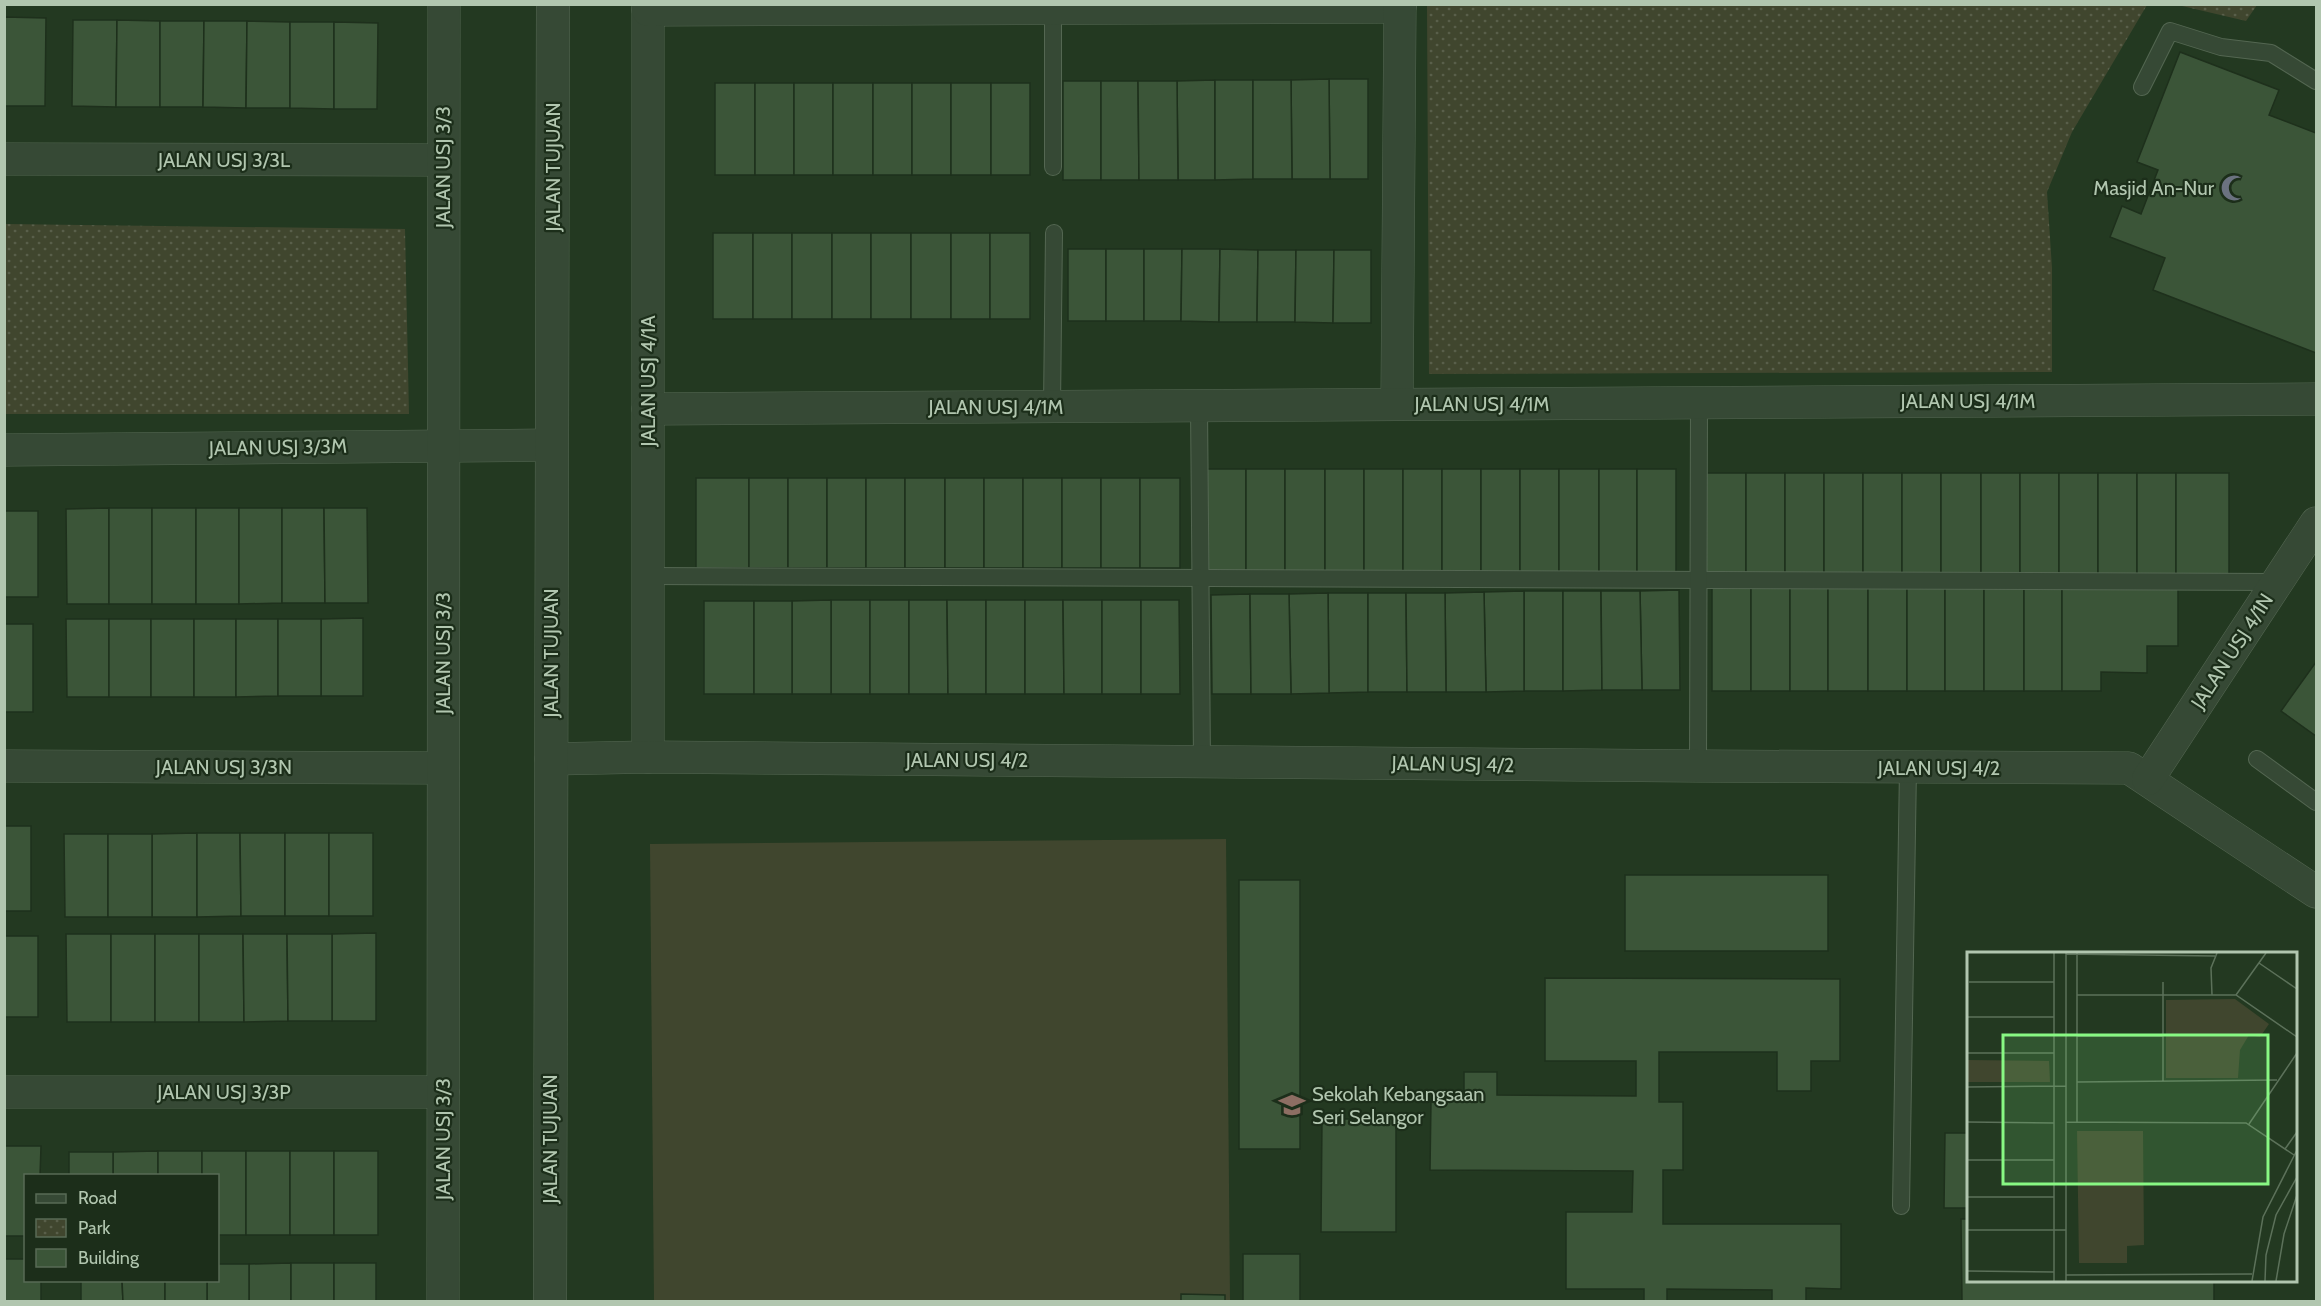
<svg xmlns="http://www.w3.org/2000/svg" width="2321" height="1306" font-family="Cabin,sans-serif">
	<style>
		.park { fill: url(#park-dots) }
		.garden { fill: #40462e }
		.building { fill: #3b5538; stroke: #1e301c; stroke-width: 1.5 }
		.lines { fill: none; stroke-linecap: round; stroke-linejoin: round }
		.service-casing { stroke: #546752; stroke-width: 18 }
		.minor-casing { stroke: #546752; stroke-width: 33 }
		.tertiary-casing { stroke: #546752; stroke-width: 34 }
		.service { stroke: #364935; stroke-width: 16 }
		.minor { stroke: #364935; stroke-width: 32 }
		.tertiary { stroke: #364935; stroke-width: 33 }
		.labels { text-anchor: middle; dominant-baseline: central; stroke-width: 4.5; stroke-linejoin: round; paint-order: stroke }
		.street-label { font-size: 20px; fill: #b1c6af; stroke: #1c2e1a }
		.poi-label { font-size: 20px; fill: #b1c6af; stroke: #1c2e1a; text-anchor: end }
		.inset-road { fill: none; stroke: #5c715a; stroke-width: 1.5 }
		.view { fill: #88f883; fill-opacity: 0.15; stroke: #88f883; stroke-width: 3 }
		.inset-edge { fill: none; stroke: #b1c6af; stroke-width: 3 }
	</style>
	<defs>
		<pattern id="park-dots" width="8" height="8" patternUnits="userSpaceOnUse" patternTransform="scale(1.5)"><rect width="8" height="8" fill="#40462e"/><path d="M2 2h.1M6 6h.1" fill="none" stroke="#595f4a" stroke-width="1.8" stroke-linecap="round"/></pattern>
	</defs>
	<rect width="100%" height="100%" fill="#233921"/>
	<g class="park">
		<path d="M1427,5H2147L2072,132L2047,192L2052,268V372L1429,374Z"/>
		<path d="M2178,5L2257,4V5L2246,21Z"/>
		<path d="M5,224L405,229L409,414H5Z"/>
	</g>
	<path class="garden" d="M1226,839L1230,1301H654L650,844Z"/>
	<g class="building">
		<path d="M4,17L46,18L45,106H4Z"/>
		<path d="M73,20H117L116,107L72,106Z"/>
		<path d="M117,20L160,21V107H116Z"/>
		<path d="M160,21H204L203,107H160Z"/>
		<path d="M204,21H247L246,108L203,107Z"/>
		<path d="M247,21L290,22V108H246Z"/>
		<path d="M290,22H334V109L290,108Z"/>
		<path d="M334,22L378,23L377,109H334Z"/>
		<path d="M2180,52L2279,90L2269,115L2316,133V353L2153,290L2165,258L2110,237L2122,206L2141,214L2158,170L2137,162Z"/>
		<path d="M1329,79H1368V179H1330Z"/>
		<path d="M1329,79L1330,179H1292L1291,80Z"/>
		<path d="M1215,80V180H1178L1177,81Z"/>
		<path d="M1215,80H1253V179L1215,180Z"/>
		<path d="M1253,80H1291L1292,179H1253Z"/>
		<rect x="1063" y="81" width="38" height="99"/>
		<path d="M1101,81H1138L1139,180H1101Z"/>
		<path d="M1138,81H1177L1178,180H1139Z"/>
		<rect x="715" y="83" width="40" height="92"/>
		<rect x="755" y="83" width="39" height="92"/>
		<rect x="794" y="83" width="39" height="92"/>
		<rect x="833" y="83" width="40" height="92"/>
		<rect x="873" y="83" width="39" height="92"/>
		<rect x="912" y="83" width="39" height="92"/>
		<rect x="951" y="83" width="40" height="92"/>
		<rect x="991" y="83" width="39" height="92"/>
		<rect x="713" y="233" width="40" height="86"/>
		<rect x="753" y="233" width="39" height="86"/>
		<rect x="792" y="233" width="40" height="86"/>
		<rect x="832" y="233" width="39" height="86"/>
		<rect x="871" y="233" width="40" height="86"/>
		<rect x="911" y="233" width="40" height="86"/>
		<rect x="951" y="233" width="39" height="86"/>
		<rect x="990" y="233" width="40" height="86"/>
		<rect x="1068" y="249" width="38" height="72"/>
		<rect x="1106" y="249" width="38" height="72"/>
		<path d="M1144,249H1182L1181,321H1144Z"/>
		<path d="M1182,249H1220L1219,322L1181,321Z"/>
		<path d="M1220,249L1258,250L1257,322H1219Z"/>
		<path d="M1258,250H1296L1295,322H1257Z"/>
		<path d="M1296,250H1334L1333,323L1295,322Z"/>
		<path d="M1334,250H1371V323H1333Z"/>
		<rect x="1207" y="469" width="39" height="105"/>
		<rect x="1246" y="469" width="39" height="105"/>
		<rect x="1285" y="469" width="40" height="105"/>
		<rect x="1325" y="469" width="39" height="105"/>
		<rect x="1364" y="469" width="39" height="105"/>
		<rect x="1403" y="469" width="39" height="105"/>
		<rect x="1442" y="469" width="39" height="105"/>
		<rect x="1481" y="469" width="39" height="105"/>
		<rect x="1520" y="469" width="39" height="105"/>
		<rect x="1559" y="469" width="40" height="105"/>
		<rect x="1599" y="469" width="38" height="105"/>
		<rect x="1637" y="469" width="39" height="105"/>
		<rect x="1706" y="473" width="40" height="101"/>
		<rect x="1746" y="473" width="39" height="101"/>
		<rect x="1785" y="473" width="39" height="101"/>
		<rect x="1824" y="473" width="39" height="101"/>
		<rect x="1863" y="473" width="39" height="101"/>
		<rect x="1902" y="473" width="39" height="101"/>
		<rect x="1941" y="473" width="40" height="101"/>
		<rect x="1981" y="473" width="39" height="101"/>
		<rect x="2020" y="473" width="39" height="101"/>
		<rect x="2059" y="473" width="39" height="101"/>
		<rect x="2098" y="473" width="39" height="101"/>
		<rect x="2137" y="473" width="39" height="101"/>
		<rect x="2176" y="473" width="53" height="101"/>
		<rect x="696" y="478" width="53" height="90"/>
		<rect x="749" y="478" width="39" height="90"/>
		<rect x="788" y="478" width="39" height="90"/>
		<rect x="827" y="478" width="39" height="90"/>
		<rect x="866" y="478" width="39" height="90"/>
		<rect x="905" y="478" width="40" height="90"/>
		<rect x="945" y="478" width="39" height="90"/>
		<rect x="984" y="478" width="39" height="90"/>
		<rect x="1023" y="478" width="39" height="90"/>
		<rect x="1062" y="478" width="39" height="90"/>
		<rect x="1101" y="478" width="39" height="90"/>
		<rect x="1140" y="478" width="40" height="90"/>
		<path d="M109,508V604H67L66,509Z"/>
		<rect x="109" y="508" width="43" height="96"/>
		<rect x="152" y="508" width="44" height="96"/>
		<rect x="196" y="508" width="43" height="96"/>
		<path d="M239,508H282V603L239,604Z"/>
		<path d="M282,508H324L325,603H282Z"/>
		<path d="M324,508H367L368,603H325Z"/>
		<rect x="4" y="511" width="34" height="86"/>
		<rect x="1712" y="588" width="39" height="103"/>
		<rect x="1751" y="588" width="39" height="103"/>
		<rect x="1790" y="588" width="38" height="103"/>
		<rect x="1828" y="588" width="40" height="103"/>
		<rect x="1868" y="588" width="39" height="103"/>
		<rect x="1907" y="588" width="38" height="103"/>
		<rect x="1945" y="588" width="39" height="103"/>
		<rect x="1984" y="588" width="40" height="103"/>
		<rect x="2024" y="588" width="38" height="103"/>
		<path d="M2062,588H2178V646H2147V673L2101,672V691H2062Z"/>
		<path d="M1679,590L1680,690H1642L1640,591Z"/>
		<rect x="1524" y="591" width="39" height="100"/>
		<path d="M1524,591V691L1486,692L1484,592Z"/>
		<path d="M1563,591H1601L1602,690L1563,691Z"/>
		<path d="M1601,591H1640L1642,690H1602Z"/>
		<path d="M1484,592L1486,692H1446L1445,593Z"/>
		<path d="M1328,593H1368V692L1329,693Z"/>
		<path d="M1328,593L1329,693L1291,694L1289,594Z"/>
		<path d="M1368,593H1406L1407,692H1368Z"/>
		<path d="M1406,593H1445L1446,692H1407Z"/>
		<path d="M1250,594L1251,694H1212L1211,595Z"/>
		<path d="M1250,594H1289L1291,694H1251Z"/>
		<rect x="831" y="600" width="39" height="94"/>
		<path d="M831,600V694H792V601Z"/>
		<rect x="870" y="600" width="39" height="94"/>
		<path d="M909,600H947L948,694H909Z"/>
		<path d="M947,600H986V694H948Z"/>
		<rect x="986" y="600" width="39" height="94"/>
		<path d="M1025,600H1063L1064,694H1025Z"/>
		<path d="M1063,600H1102V694H1064Z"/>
		<rect x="1102" y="600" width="39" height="94"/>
		<path d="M1141,600H1179L1180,694H1141Z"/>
		<rect x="704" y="601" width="50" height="93"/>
		<rect x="754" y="601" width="38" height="93"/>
		<path d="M363,618V696H321V619Z"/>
		<path d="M66,619H109V697H67Z"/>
		<rect x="109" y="619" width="42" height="78"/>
		<rect x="151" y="619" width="43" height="78"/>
		<rect x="194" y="619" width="42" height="78"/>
		<path d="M236,619H278V696L236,697Z"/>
		<rect x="278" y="619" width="43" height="77"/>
		<rect x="4" y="624" width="29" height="88"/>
		<path d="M2316,662V736L2281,711Z"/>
		<rect x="4" y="826" width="27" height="85"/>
		<path d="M197,833V917H152V834Z"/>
		<path d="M197,833H240L241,916L197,917Z"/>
		<path d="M240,833H285V916H241Z"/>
		<rect x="285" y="833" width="44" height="83"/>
		<rect x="329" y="833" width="44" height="83"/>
		<path d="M64,834H108V917H65Z"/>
		<rect x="108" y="834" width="44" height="83"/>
		<rect x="1625" y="875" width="203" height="76"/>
		<rect x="1239" y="880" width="61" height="269"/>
		<path d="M376,933V1021H332V934Z"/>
		<path d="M66,934H111V1022H67Z"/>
		<rect x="111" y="934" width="44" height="88"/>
		<rect x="155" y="934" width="44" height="88"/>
		<path d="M199,934H243L244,1022H199Z"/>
		<path d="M243,934H287L288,1021L244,1022Z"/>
		<path d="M287,934H332V1021H288Z"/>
		<rect x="4" y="936" width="34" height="81"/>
		<path d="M1545,978L1840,979V1061H1811V1091H1777V1052H1659V1102H1683V1170H1663V1224H1841V1289L1806,1288V1302H1772V1290L1667,1289V1302H1644V1289H1566V1212H1632L1633,1171L1430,1170L1431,1101H1464V1072H1497V1095L1636,1096V1061H1545Z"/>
		<path d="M1322,1119H1396V1232H1321Z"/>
		<path d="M1945,1133H1968V1208H1944Z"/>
		<path d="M4,1146H41L40,1176H26V1236H4Z"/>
		<path d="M158,1151V1176H113V1152Z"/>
		<rect x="158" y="1151" width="44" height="25"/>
		<path d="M202,1151H246V1235H218V1176H202Z"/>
		<rect x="246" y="1151" width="44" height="84"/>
		<rect x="290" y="1151" width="44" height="84"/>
		<rect x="334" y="1151" width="44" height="84"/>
		<rect x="69" y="1152" width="44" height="24"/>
		<path d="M1961,1219H1968V1280H2214V1302H1962Z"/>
		<rect x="1243" y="1254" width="57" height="48"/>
		<path d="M4,1259H26V1280H41V1302H4Z"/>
		<path d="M291,1263V1302H249V1264Z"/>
		<rect x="291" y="1263" width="43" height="39"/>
		<rect x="334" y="1263" width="42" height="39"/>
		<path d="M218,1264H249V1302H207V1280H218Z"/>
		<path d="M81,1280H122L123,1302H81Z"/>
		<path d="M122,1280H165V1302H123Z"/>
		<rect x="165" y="1280" width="42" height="22"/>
		<path d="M1181,1294L1225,1295V1302H1181Z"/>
	</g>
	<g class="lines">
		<g class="service-casing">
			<g id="service">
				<path d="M1053,4V167"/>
				<path d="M2142,87L2170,31L2221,47L2271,53L2316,81"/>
				<path d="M1052,406L1054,233"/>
				<path d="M1199,406L1202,762"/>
				<path d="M648,576L2277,582"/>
				<path d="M2257,759L2316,802"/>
				<path d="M1698,766L1699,402"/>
				<path d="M1901,1206L1908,768"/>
			</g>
		</g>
		<g class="minor-casing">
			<g id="minor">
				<path d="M648,4V757"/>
				<path d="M648,10L1400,7"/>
				<path d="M4,159L443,160"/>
				<path d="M1397,404L1400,4"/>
				<path d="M648,409L2316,399"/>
				<path d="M4,450L552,445"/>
				<path d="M551,759L648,757L1698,766L2129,768L2316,892"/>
				<path d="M4,766L443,768"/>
				<path d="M2148,779L2316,523"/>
				<path d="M4,1092H443"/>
				<path d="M443,1302L444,4"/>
			</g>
		</g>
		<g class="tertiary-casing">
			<path id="tertiary" d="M550,1302L553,4"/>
		</g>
		<use href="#service" class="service"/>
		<use href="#minor" class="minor"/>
		<use href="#tertiary" class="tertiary"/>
	</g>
	<defs>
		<g id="mosque-bare" transform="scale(2.07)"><path d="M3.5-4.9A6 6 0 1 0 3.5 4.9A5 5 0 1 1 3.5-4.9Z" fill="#6b7280" stroke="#1c2e1a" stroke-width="2.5" paint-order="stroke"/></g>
		<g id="school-bare" transform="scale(2.07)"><path d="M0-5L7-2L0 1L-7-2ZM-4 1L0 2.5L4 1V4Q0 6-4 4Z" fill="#8d6e63" stroke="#1c2e1a" stroke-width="2.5" paint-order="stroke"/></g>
	</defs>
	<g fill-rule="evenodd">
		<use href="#mosque-bare" x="2234" y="188"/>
		<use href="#school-bare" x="1292" y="1105"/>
	</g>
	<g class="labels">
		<g class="street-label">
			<text x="224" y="160">JALAN USJ 3/3L</text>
			<text transform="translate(443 167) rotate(-90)">JALAN USJ 3/3</text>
			<text transform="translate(553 167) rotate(-90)">JALAN TUJUAN</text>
			<text transform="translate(648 381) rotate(-90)">JALAN USJ 4/1A</text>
			<text x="1968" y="401">JALAN USJ 4/1M</text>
			<text x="1482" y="404">JALAN USJ 4/1M</text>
			<text x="996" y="407">JALAN USJ 4/1M</text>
			<text transform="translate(278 447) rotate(-1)">JALAN USJ 3/3M</text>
			<text transform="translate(2232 651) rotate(-57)">JALAN USJ 4/1N</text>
			<text transform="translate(443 653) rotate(-90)">JALAN USJ 3/3</text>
			<text transform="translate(551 653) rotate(-90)">JALAN TUJUAN</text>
			<text x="967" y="760">JALAN USJ 4/2</text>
			<text transform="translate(1453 764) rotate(1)">JALAN USJ 4/2</text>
			<text x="224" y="767">JALAN USJ 3/3N</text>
			<text x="1939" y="768">JALAN USJ 4/2</text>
			<text x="224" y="1092">JALAN USJ 3/3P</text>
			<text transform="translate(443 1139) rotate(-90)">JALAN USJ 3/3</text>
			<text transform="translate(550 1139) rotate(-90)">JALAN TUJUAN</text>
		</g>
		<g class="poi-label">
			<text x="2214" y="188">Masjid An-Nur</text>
			<text x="1312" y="1094" text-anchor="start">Sekolah Kebangsaan<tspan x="1312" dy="23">Seri Selangor</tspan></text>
		</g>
	</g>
	<g transform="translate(1967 952)">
		<rect width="330" height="330" fill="#233921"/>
		<path d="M268,47L302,72L293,85L282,83L273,98L271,126H199V48ZM0,108L82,109L83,130H0Z" fill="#40462e"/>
		<path d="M110,179H176L177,293L160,294V311H112Z" fill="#40462e"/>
		<path class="inset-road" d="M110,1V170M99,2L248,4M292,11L330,37M2,30H87M110,43H269L330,85M245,43L244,16L250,1M269,43L299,1M0,65H87M110,84H196M0,101H87M196,129V30M110,130L310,128M0,135L99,134M0,170L87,171M99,170L279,171L327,203M282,172L330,101M318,197L330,180M0,208H87M0,245H87M0,278H99M0,319L87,320M99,323L285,322M87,329V1M99,329V1M285,329L296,265L330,198M298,329L299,303L309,263L330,225M309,329L317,282L330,243"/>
		<path class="view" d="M36,83H301V232H36Z"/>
		<rect width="330" height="330" class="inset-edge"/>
	</g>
	<rect width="2321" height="1306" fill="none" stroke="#b1c6af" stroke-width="12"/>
	<rect x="24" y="1174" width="195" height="108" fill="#1c2e1a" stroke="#586b56" stroke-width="1.5"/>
	<rect x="36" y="1194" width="30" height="9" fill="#364935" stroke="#586b56" stroke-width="1.5"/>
	<text x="78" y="1204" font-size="18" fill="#b1c6af">Road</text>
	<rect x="36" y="1219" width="30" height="18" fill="url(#park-dots)" stroke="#586b56" stroke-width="1.5"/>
	<text x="78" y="1234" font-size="18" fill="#b1c6af">Park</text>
	<rect x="36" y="1249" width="30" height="18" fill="#3b5538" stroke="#586b56" stroke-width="1.5"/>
	<text x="78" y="1264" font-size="18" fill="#b1c6af">Building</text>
</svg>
